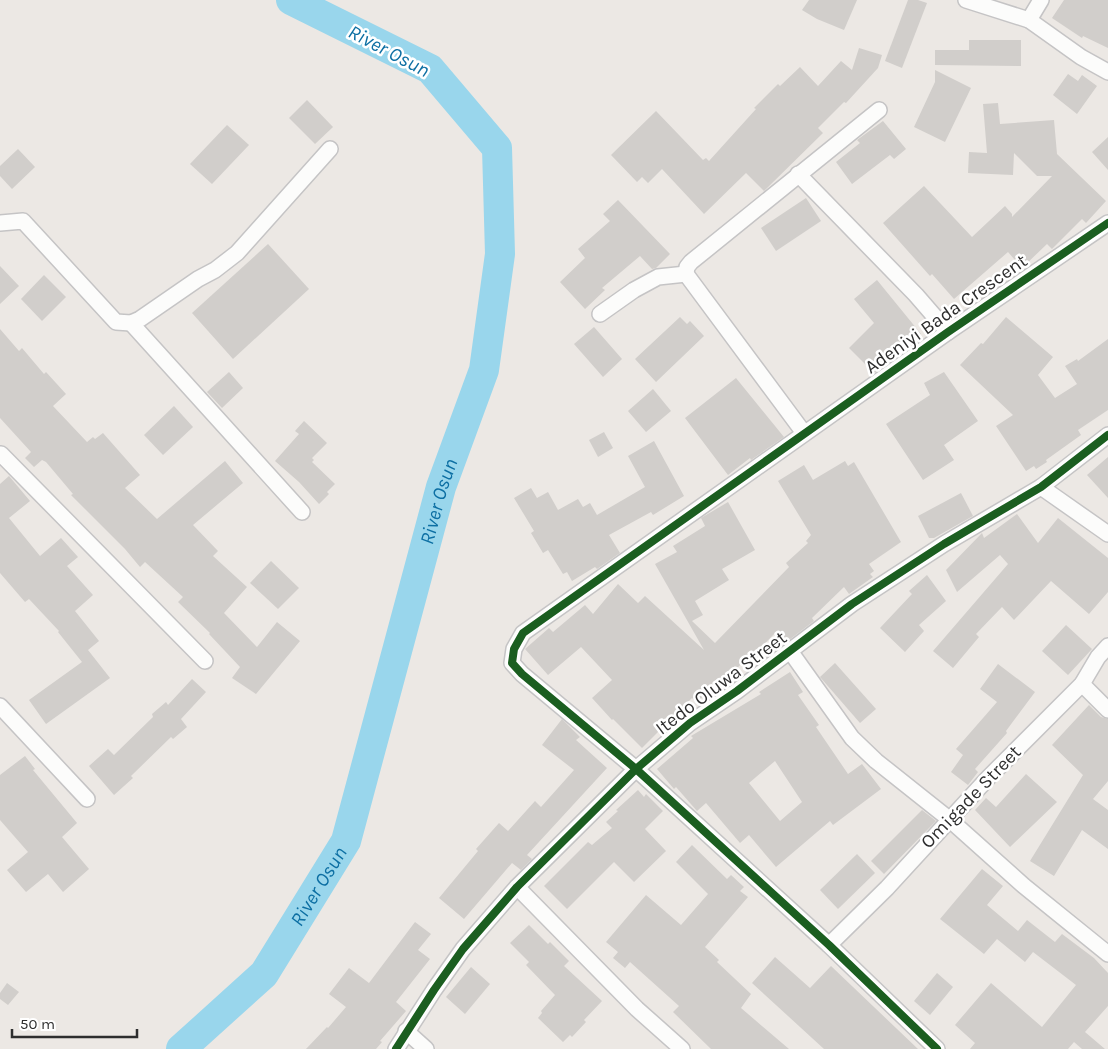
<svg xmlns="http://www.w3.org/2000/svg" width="1108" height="1049" font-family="Karla,sans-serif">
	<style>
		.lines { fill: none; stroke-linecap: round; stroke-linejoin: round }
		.river { stroke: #99d6ec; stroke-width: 30 }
		.building { fill: #d1cecb; fill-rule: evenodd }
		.minor-casing { stroke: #c5c4c5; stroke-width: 18 }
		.minor { stroke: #fcfcfb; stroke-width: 15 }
		.cycleway-casing { stroke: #fff; stroke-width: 11 }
		.cycleway { stroke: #1b5e20; stroke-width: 8 }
		.labels { text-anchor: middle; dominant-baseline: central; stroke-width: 5; stroke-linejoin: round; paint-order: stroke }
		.street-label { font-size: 19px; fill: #2e2e2e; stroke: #fff }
		.water-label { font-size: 20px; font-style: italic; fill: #0d6fa3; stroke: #fff }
	</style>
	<rect width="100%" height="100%" fill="#ece8e4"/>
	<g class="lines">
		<path class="river" id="s1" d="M181,1049L264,974L346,841L441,487L484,370L500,254L497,148L430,69L291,0"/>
	</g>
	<g class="building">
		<path d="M809,0H857L844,30L817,19L802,10Z"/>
		<path d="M908,0H918L927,3L902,68L885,61Z"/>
		<path d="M1064,0H1108V48L1083,36L1082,38L1052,18Z"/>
		<path d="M969,40H1021V66L935,65V50H969Z"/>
		<path d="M859,48L882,55L878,68L846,103L844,102L818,128L823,133L764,191L746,173L704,214L662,169L648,183L642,177L637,182L611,155L656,111L703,160L706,158L709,161L756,109L754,108L778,84L780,86L800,67L818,86L841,61L852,70Z"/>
		<path d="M935,70L971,88L945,142L914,127L935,82Z"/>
		<path d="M1068,74L1078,81L1082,75L1097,86L1077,114L1053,95Z"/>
		<path d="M307,100L333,127L315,144L289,118Z"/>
		<path d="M998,103L1000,124L1054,120L1057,154L1106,201L1086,223L1082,219L1052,249L1047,244L1022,268L1008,252L954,299L932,274L930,276L883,223L924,186L972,237L1005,206L1012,214V217L1052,176H1037L1014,153L1013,175L968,173L969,152L987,153L983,104Z"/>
		<path d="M883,121L906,149L894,159L890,155L852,184L836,162L860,143L857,140Z"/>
		<path d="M227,125L249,145L212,184L190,164Z"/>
		<path d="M1108,137V170L1092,152Z"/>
		<path d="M18,149L35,167L12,189L0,176V166Z"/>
		<path d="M806,198L821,221L776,251L761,228Z"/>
		<path d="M618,200L670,254L656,268L652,269L640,256L602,288L605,290L585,309L560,282L585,258L578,249L610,221L603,214Z"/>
		<path d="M268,244L309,289L233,359L192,313Z"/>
		<path d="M0,266L19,286L0,304Z"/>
		<path d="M44,275L66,297L42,321L21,299Z"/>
		<path d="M877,280L921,334L874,373L849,348L874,323L854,299Z"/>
		<path d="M680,317L687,324L690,321L704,336L656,382L635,359Z"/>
		<path d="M1006,317L1053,357L1038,375L1055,398L1077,384L1065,366L1077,359L1078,361L1108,339V410L1078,430L1081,435L1046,460L1047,462L1036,469L1034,466L1026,471L996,426L1013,415L960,365L981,343L983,344Z"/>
		<path d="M594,327L622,359L603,377L574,344Z"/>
		<path d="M0,329L19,351L22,348L44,374L46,372L66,394L53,406L87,442L93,437L95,439L103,433L140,475L125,488L157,519L225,461L243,483L193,525L218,551L213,556L247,587L224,613L257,647L277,622L300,641L256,694L232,678L240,667L209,634L210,633L178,602L183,597L145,562L140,567L125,549L71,495L73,494L46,462L42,460L34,467L25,458L31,452L0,418Z"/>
		<path d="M229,372L243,388L222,408L207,392Z"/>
		<path d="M944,372L978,421L944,445L954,460L923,480L886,424L930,395L924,383Z"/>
		<path d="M736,378L784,437L751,460L750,458L728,475L685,418Z"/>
		<path d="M653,389L671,411L646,432L628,411Z"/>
		<path d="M174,406L193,427L163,455L144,435Z"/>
		<path d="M304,421L327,443L312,458L314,460L312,462L335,484L327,492L329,494L319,504L299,482L275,461L299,434L295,431Z"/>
		<path d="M604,432L613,448L598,457L589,440Z"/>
		<path d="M654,441L684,496L653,515L651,512L609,535L620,553L597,569L595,567L572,581L567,572L563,574L548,550L543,553L531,533L534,531L514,498L531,488L537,498L548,492L558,510L578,499L583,507L590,503L597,515L645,487L628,456Z"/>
		<path d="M1108,457V498L1087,475Z"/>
		<path d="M845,461L848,466L854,462L901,542L869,564L874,571L870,574L873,577L849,594L844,587L812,618L814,621L785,643L776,632L747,662L745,660L719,687L715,683L697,703L692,698L642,748L613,719L612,720L592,698L612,680L581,647L548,675L525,649L549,628L553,632L585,605L593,614L618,584L638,603L645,596L704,650L655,564L677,552L673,546L705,526L701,518L728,502L755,550L722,569L729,580L695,601L703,615L692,621L715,643L789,567L786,563L808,543L806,541L811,535L778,481L804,465L813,480Z"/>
		<path d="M9,476L30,501L9,518L40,556L61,538L78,557L67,566L93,595L75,611L99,641L88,650L110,678L46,724L29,700L82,662L58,632L59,631L29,599L25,602L0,573V484Z"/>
		<path d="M961,493L973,516L934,538H929L918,516Z"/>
		<path d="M1017,514L1038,543L1058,518L1108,558V592L1089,614L1051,581L1014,620L1002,607L976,634L979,637L953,668L933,651L1008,564L1000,555L957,592L946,570L982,533L984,538Z"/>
		<path d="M271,561L299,588L278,609L250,583Z"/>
		<path d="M927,575L946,601L919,625L924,631L905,652L880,628L912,594L909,591Z"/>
		<path d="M1066,625L1092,649L1068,675L1042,651Z"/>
		<path d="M835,663L876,709L860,723L820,677Z"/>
		<path d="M998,664L1035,692L1006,731L1007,733L975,769L978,772L968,785L951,772L963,755L956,749L997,702L980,689Z"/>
		<path d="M790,672L803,692L798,695L819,725L816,727L848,774L862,764L881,789L833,825L830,821L776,867L749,835L740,843L706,803L697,811L676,787L674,789L657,769L693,738L691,736L761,694L759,692ZM775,761L802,802L780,821L749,783Z"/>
		<path d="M192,679L206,692L181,719L187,727L173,739L171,737L131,776L133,778L114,795L89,766L108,749L114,755L153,717L152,714L166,702L168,705Z"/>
		<path d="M1089,705L1101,717L1108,719V781L1093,799L1108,810V849L1082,830L1054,876L1030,861L1083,775L1052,745Z"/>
		<path d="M562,719L580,737L576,740L607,768L527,855L532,859L521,870L512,863L464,919L439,898L478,851L476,849L499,823L508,831L535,801L541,807L574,770L542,745Z"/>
		<path d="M25,756L35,769L33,770L77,823L62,837L89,869L63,892L48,874L26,892L7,870L28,852L0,820V775Z"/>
		<path d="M1026,774L1057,802L1010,847L975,810L986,798L996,807Z"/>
		<path d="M638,790L644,797L646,794L663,811L645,829L666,851L634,882L614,862L567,909L544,886L588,842L592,845L612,828L606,822L618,811L616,810Z"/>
		<path d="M922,810L936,821L884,874L871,861Z"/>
		<path d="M692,845L727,879L731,875L744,887L740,891L748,897L705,947L719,960L717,962L751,994L741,1008L789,1049H711L673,1012L679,1006L630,962L625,968L613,958L618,952L606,942L646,895L681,925L708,894L676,862Z"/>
		<path d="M857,854L875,873L838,909L820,890Z"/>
		<path d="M982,869L1003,886L987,905L1018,931L1027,920L1055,942L1062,934L1094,958L1108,973V1006L1085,1032L1105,1049H1082L1074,1042L1068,1049H970L975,1043L955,1025L991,983L1042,1027L1076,985L1033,952L1025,962L997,939L984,954L940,919Z"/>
		<path d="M415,922L431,934L418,950L430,959L396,1002L406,1011L380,1041L382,1042L376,1049H306L327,1027L328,1028L346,1007L329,994L349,968L369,983Z"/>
		<path d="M529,925L548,944L550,942L569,961L564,966L602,1001L584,1020L586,1022L572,1037L570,1035L563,1042L538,1018L542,1013L541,1011L555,995L526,965L529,962L510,943Z"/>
		<path d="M775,957L810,988L831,966L918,1049H824L752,983Z"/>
		<path d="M471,967L490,984L465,1014L446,997Z"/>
		<path d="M937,973L953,987L930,1015L914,1001Z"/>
		<path d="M7,983L19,992L8,1005L0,999V993Z"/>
	</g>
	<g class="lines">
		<g class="minor-casing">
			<g id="minor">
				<path d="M966,0L1029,20L1081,57L1108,72"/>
				<path d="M1029,20L1041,0"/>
				<path d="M798,174L916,295L948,332"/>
				<path d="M0,223L23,221L116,322L131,323L140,319L198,279L215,270L237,253L330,149"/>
				<path d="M600,314L634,290L658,277L686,274"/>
				<path d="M131,323L302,512"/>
				<path d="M804,433L686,274L687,267L691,262L879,110"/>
				<path d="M1,454L205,661"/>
				<path d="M1041,487L1108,534"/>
				<path d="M790,651L852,738L876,761L949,819L1024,886L1108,954"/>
				<path d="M1082,684L1108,710"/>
				<path d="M0,706L87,799"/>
				<path d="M517,887L637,1009L682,1049"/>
				<path d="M829,945L887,888L988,778L1082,684L1098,657L1108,646"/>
				<path d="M406,1031L426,1049"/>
				<path d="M396,1049L434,990L463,949L517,887L636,769L690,723L737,691L852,604L944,544L1041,487L1108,435"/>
				<path d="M937,1049L829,945L636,769L522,674L512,663L514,649L523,633L948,332L1108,223"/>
			</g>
		</g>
		<use href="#minor" class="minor"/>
		<g class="cycleway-casing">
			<g id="cycleway">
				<path d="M396,1049L434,990L463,949L517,887L636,769L690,723L737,691L852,604L944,544L1041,487L1108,435"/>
				<path d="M937,1049L829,945L636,769L522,674L512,663L514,649L523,633L948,332L1108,223"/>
			</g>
		</g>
		<use href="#cycleway" class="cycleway"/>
	</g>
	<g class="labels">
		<g class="street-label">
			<text transform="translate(946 314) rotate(-35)">Adeniyi Bada Crescent</text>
			<text transform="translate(721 683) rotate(-37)">Itedo Oluwa Street</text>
			<text transform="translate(971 797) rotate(-46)">Omigade Street</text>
		</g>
		<g class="water-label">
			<text transform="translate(389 51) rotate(28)">River Osun</text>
			<text stroke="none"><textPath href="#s1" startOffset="620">River Osun</textPath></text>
			<text stroke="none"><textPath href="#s1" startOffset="215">River Osun</textPath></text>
		</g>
	</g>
	<path d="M12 1029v8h125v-8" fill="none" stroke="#2e2e2e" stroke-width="2.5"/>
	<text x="20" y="1029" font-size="15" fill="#2e2e2e" stroke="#ffffff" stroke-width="4" paint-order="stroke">50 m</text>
</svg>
